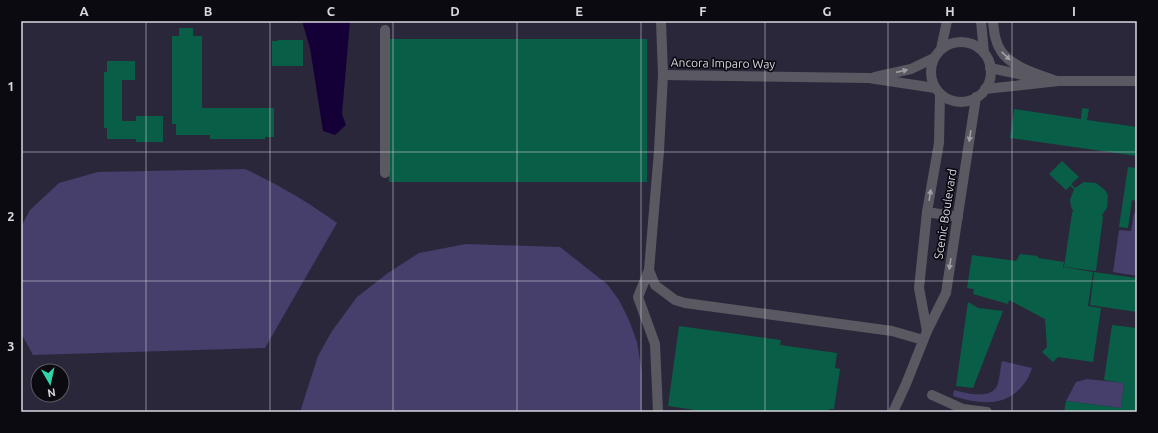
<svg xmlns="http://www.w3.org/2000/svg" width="1158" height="433" font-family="Ubuntu,sans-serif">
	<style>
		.built { fill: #2a273b; fill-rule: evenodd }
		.green { fill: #463e6b }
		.water { fill: #140037 }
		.building { fill: #095e48 }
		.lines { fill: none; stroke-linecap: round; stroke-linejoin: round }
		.pedestrian { stroke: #5a5961; stroke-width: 10 }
		.minor { stroke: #5a5961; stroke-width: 10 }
		.oneway { fill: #9f9ea7 }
		.grid { fill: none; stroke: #d8d7e0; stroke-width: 1; stroke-opacity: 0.55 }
		.labels { text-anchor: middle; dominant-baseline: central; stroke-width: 3.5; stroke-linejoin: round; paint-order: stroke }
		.street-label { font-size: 12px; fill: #d8d7e0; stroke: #0b0a11 }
		.neatline { fill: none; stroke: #d8d7e0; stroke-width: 1.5 }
		.grid-label { font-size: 13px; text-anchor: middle; font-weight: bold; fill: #d8d7e0 }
	</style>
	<rect width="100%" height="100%" fill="#22202e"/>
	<path class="built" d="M21,21H1137V412H21ZM38,371H62V395H38Z"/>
	<g class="green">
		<path d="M245,169C277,184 308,202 337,223L265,348L33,355L21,333V227L30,210L59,183L98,172Z"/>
		<path d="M1134,213H1137V276L1113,272L1119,230L1131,231Z"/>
		<path d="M466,244L560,247L607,284L619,300L629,320L637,342L642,373V412H300L318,356L332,331L357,297L388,273L419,253Z"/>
		<path d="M1002,361L1032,368C1030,375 1027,380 1023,385C1005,408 978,404 953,396L954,390C965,393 990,400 997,386C1000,379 1000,369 1002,361Z"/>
		<path d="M1087,379L1124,383L1121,408L1066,401L1076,382Z"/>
	</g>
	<path class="water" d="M302,21H350L342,114L346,125L335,135L323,131L310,48Z"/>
	<g class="building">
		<path d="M179,28H193V36H202V108H274V137H265V139H210V135H176V124H172V36H179Z"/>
		<path d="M388,39H647V182H389Z"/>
		<path d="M278,40H303V66H272V41H278Z"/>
		<path d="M107,61H135V80H122V121H136V116H163V142H136V139H107V128H104V72H107Z"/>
		<path d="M1082,108L1089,109L1087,120L1137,127V156L1010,138L1014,109L1081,119Z"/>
		<path d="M1062,161L1079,177L1071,184L1075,188L1084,182L1096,183L1106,191L1108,196L1107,208L1102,215L1103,217L1096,271L1064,267L1072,213L1073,211L1071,206L1070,200L1074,189L1070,186L1066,190L1049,174Z"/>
		<path d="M1128,167L1137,168V201L1132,200L1128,228L1119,227Z"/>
		<path d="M1020,254L1038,256V258L1064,262L1063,267L1093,272L1088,306L1101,308L1093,362L1058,357L1053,362L1042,352L1047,347L1045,319L1009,300L1008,304L973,294L974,289L967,288L972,255L1016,261Z"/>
		<path d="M1094,272L1137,278V312L1090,305Z"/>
		<path d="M968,302L978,308L1003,311L973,388L956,386Z"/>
		<path d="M1112,325L1137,328V412H1064L1066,401L1121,408L1124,383L1104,380Z"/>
		<path d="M679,326L781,340L780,345L837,353L835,368L840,369L834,409H829L828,412H708L668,406Z"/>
	</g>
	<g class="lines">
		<path class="pedestrian" d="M932,395L963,409L987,412"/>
		<g class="minor">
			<path d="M661,21L663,75L659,151L649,270L655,285L675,300L685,303L892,331L923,340"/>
			<path d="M981,21L984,53"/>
			<path d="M993,21C994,32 995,42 1001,51C1011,67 1040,75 1057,81"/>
			<circle cx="961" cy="72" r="30"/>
			<path d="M941,49L947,21"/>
			<path d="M990,68L1037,78"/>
			<path d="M663,75L869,78L935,88"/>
			<path d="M875,77L911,69L934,58"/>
			<path d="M985,89L1059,81H1137"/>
			<path d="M385,173V30"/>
			<path d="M927,212L958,217"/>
			<path d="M649,270L638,297L655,344L658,412"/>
			<path d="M927,331L919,288L927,212L939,143L940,94"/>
			<path d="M893,412L906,384L927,331L946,293L976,97"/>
		</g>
	</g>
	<defs><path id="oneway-solid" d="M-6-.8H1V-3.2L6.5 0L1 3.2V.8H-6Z"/></defs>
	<g class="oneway">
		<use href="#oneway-solid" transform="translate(1006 56) rotate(43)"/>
		<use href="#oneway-solid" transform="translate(902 71) rotate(-13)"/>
		<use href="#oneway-solid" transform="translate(970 136) rotate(99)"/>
		<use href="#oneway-solid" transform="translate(930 195) rotate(-81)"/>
		<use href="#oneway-solid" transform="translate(950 264) rotate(99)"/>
	</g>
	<path class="grid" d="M146,21V412M270,21V412M393,21V412M517,21V412M641,21V412M765,21V412M888,21V412M1012,21V412M21,152H1137M21,281H1137"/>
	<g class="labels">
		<g class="street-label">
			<text transform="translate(723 63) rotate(1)">Ancora Imparo Way</text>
			<text transform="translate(945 214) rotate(-81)">Scenic Boulevard</text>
		</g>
	</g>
	<rect width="1158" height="433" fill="none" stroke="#0b0a11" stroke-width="44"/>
	<g transform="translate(50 383) rotate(171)"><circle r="19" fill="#0b0a11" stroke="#5d5c64"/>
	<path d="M0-3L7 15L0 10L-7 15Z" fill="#32d4a9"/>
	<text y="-6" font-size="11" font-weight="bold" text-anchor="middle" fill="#d8d7e0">N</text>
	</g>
	<rect x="22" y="22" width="1114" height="389" class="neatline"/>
	<g class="grid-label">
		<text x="84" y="16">A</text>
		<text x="208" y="16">B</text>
		<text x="331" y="16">C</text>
		<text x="455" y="16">D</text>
		<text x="579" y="16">E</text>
		<text x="703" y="16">F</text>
		<text x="827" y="16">G</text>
		<text x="950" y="16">H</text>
		<text x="1074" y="16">I</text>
		<text x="11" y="91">1</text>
		<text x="11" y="221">2</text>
		<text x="11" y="351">3</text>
	</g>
</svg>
